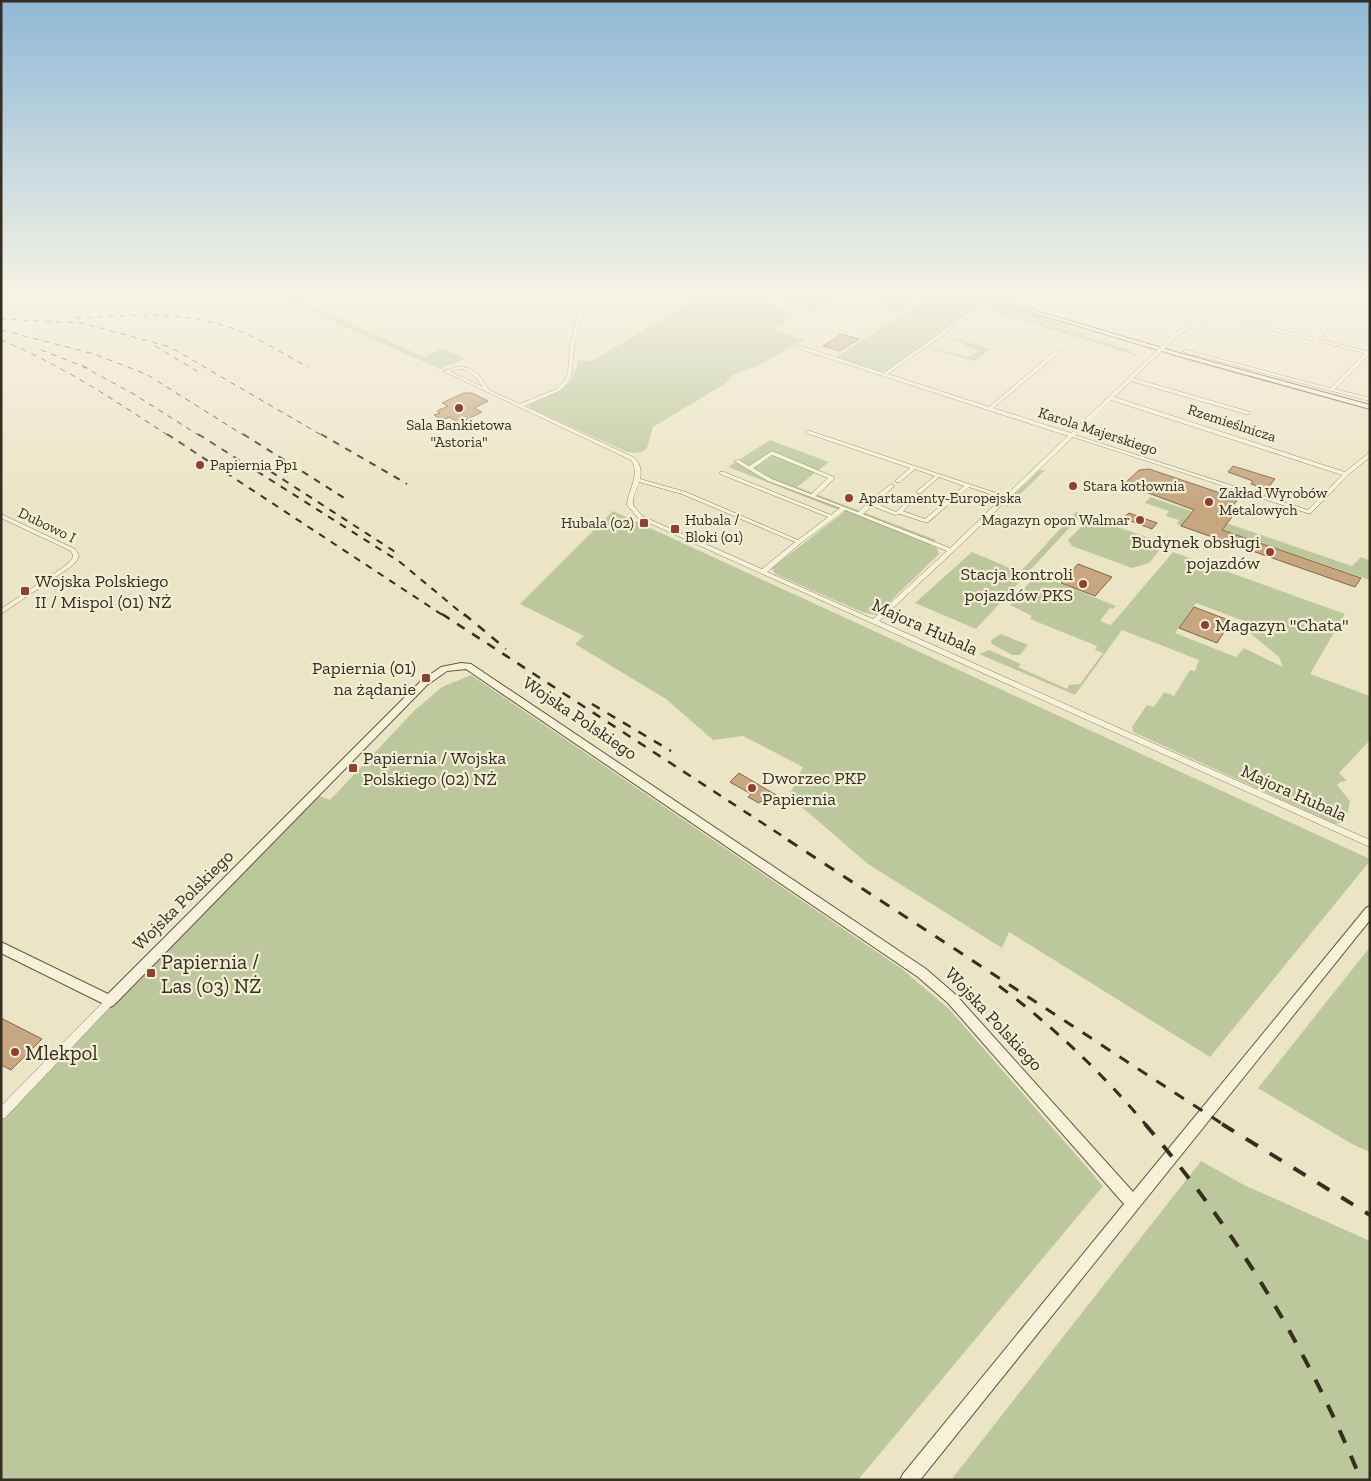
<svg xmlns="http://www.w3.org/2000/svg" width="1371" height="1481" font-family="'Zilla Slab',serif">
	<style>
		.green { fill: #bcc89b; fill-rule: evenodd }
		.water { fill: #a7bfbb; stroke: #6f8c89 }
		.building { fill: #c6a77f; stroke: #826745 }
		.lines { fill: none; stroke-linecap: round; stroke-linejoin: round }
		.street-casing { stroke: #85785d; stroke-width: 1 }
		.secondary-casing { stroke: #675941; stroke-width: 2 }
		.street { fill: #f6f2d9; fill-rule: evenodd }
		.secondary { fill: #f6f2d9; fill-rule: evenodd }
		.rail-far4 { stroke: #362e20; stroke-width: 1; stroke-dasharray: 5.5 5.5; stroke-linecap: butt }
		.rail-far3 { stroke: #362e20; stroke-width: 2; stroke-dasharray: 7 7; stroke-linecap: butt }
		.rail-far2 { stroke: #362e20; stroke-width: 2.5; stroke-dasharray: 9 9; stroke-linecap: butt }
		.rail-far1 { stroke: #362e20; stroke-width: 3; stroke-dasharray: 11 11; stroke-linecap: butt }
		.rail { stroke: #362e20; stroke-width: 4; stroke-dasharray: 14 14; stroke-linecap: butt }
		.poi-dot { fill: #8f4032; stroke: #f3efd5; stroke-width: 2 }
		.labels { text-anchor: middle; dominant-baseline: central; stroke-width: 4.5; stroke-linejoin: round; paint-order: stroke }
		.far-street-label { font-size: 15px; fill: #362e20; stroke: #f3efd5 }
		.far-poi-label { font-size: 15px; fill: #362e20; stroke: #f3efd5; text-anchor: start }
		.poi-label { font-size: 18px; fill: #362e20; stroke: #f3efd5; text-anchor: start }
		.street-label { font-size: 18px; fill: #362e20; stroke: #f3efd5 }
		.near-poi-label { font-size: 21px; fill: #362e20; stroke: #f3efd5; text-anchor: start }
	</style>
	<rect width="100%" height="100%" fill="#ebe5c6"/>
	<g class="green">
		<path d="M707,292H777L761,301L801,314L773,329L805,340L757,366L733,375L726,383L653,427L647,448L642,452L633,453L625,451L530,408L529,405C555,393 573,390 578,360L592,361Z"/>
		<path d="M938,292C952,292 976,290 986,300L886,371H878L836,357Z"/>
		<path d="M290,296L424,357L441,349L467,358L440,369L281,299Z"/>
		<path d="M993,302L1034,312L1064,326L1132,349L988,304Z"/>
		<path d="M989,305L1129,350L1138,356L983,309Z"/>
		<path d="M945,335L990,349L975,361L928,348L933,347L932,348L970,357L979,350L963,345L964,343L946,336L932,344Z"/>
		<path d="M1178,358L1370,408V410Z"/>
		<path d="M770,440L829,462L797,487L936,540L930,545L937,548L939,554L876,615L862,612L775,574L772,568L844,512L728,467Z"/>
		<path d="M1040,470H1045L1007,507L1004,504Z"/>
		<path d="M1150,497L1352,566L1361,557L1370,561V580L1188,518L1181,526L1177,524L1179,520L1166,516L1169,511L1145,503Z"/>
		<path d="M613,511L1370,859V861L1210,1057L1009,932L1002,948L868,864L789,796L803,767L743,736L713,740L666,699L575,644L584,636L520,604Z"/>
		<path d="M1076,512L1082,514L976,629L915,603L972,552L1014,570H1022Z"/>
		<path d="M1091,521H1100L1158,541L1163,546L1149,563L1132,568L1072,546L1068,540L1086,522Z"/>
		<path d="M1173,552L1345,614L1310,674L1370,696V740L1339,773L1347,781L1340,782L1337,785L1350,801L1348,812L1340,818L1341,822L1336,824L1133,732L1132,727L1147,705L1154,707L1164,692L1174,696L1190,670L1195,671L1199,660L1122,630L1075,695L979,654L989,650L1021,664L1018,667L1067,689L1069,685L1080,684L1103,653L1095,650L1097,646L1030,619L1032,616L1010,605L1037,574L1116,606L1113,609L1110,608L1100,621L1111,625ZM1196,603L1255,625L1250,633L1279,657L1283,667L1244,648L1236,657L1175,633Z"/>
		<path d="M1001,634L1028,645L1020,655H1012L992,644L991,640Z"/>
		<path d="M471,675L902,969L949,1009L1103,1186L858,1480H1V1119L317,795L330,800L414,711L442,687Z"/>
		<path d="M1370,947V1152L1352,1144L1258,1088Z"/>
		<path d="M1201,1161L1244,1185L1370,1241V1480H951Z"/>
	</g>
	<g class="water">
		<path d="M800,292H838L843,293L812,311L781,302Z"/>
		<path d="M900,292L923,293L896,310L878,305Z"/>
	</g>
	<g class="building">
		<path d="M841,334L859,339L840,351L823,346Z"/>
		<path d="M464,393H472L488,401L474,408L482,412L460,423L449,417L443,420L434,415L440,413L437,411L448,406L442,403Z"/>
		<path d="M1233,466L1275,479L1267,489L1251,484L1253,481L1228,472Z"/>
		<path d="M1149,469L1238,499L1229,511L1235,513L1222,530L1361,578L1355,587L1181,526L1194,510L1124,484L1139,470Z"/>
		<path d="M1129,513L1157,523L1152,529L1123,518Z"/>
		<path d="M1078,564L1112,577L1095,596L1061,583Z"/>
		<path d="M1194,607L1231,621L1217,643L1179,628Z"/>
		<path d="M739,773L776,795L767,804L762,801L759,803L748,797L751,794L730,782Z"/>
		<path d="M1,1018L42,1039L11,1070L1,1065Z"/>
	</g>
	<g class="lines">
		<g class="street-casing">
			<g id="street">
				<path d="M536,292H542L575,302L583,310L574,346L572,373L569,381L560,391L524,406L635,458C640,465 642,470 640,479L686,492L798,540L828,517L720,474V472H724L831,515L840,508L768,481L734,461L739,460L749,466L772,451L834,477V479L816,496L858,512L868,502L891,484L893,485V487L875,503L896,512L913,496H917V498L903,511L925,519L964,486L939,477L921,493H917V491L935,476L915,469L900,482H896V480L910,468L806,433V431H810L1005,496L1068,436L797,348V346H801L884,373L991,297H993V299L888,374L989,407L1055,351H1059V353L993,408L1071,433L1175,333C1220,304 1257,307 1306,300C1314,299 1322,298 1329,296C1334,294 1338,292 1344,292C1320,309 1259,304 1228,313L1266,326L1314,338L1337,311H1341V313L1318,339L1370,352V354L1335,389L1370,398V401L1184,352V350H1186L1330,388L1365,353L1262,328L1223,314L1195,325L1179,335L1133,378L1250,412V414H1246L1131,381L1114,397L1345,472L1370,452V457L1348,475L1311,513H1307L1073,437L953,552L879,621L1370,840V847L638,518L627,505C628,490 641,474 631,460L443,371L460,366L471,369L480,376L489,390L520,404L556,389L565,380L568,373L570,346L579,310L571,304ZM460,369C471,370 477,378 483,387L449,371ZM1111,400L1342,475L1308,510L1075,435ZM772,455L828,478L811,494L772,479L753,468ZM639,482L682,494L795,542L762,569L642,516L633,505V499ZM969,487L1002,498L950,548L863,514L872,506L895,515L900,514L924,522H928ZM845,510L947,551L873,619L767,572L801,543Z"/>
				<path d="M1,514L75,549L79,555L77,561L69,568L1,614V609L65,566L72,559L73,555L71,551L1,518Z"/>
				<path d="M110,997L113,998L115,1001L113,1004L5,1118L1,1119V1106L107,998Z"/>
			</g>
		</g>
		<g class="secondary-casing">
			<g id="secondary">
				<path d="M964,292H972L1179,353L1370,405V409L1175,355Z"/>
				<path d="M461,663L471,664L926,969L956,995L1133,1192L1366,908L1370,906V920L920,1480H900L903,1474L1124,1204L948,1003L918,977L466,669L447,671L427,685L114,1005L110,1007L106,1005L1,953V942L108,994L421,681L441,667Z"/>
			</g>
		</g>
		<use href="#street" class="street"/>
		<use href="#secondary" class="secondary"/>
		<g class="rail-far4">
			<path d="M76,318C131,315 188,310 240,331C264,341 285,355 308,367"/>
			<path d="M1,319L82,323L170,347L323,436"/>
			<path d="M1,330L94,354L146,374L245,436"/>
			<path d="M1,340C62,365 114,400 169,436"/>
			<path d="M155,346L200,373"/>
			<path d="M41,350L88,368"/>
			<path d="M82,366L132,393L200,436"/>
		</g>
		<g class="rail-far3">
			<path d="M167,434L444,616"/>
			<path d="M198,434L400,562L465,616"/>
			<path d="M243,434L349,501"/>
			<path d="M321,434L407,484"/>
			<path d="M259,464L400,555"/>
		</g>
		<g class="rail-far2">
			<path d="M442,614L790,841"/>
			<path d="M464,614L506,649"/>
			<path d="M592,704L671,751"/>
		</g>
		<g class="rail-far1">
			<path d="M788,840L1224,1125"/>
			<path d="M999,986C1054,1027 1102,1073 1146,1125"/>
		</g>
		<g class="rail">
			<path d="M1145,1124C1238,1233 1307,1348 1361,1480"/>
			<path d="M1222,1124L1370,1215"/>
		</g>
	</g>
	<linearGradient id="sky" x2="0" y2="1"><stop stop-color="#8eb8d6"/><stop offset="0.59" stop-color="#f6f3e5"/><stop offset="1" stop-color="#f6f3e5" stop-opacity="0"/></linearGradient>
	<rect width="1371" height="499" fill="url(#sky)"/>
	<g class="poi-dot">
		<circle cx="459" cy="408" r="5"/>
		<circle cx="200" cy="465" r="5"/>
		<circle cx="1073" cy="486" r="5"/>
		<circle cx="849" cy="498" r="5"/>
		<circle cx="1209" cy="502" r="5"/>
		<circle cx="1140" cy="520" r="5"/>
		<rect x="639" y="518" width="10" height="10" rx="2.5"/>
		<rect x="670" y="524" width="10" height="10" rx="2.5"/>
		<circle cx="1270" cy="552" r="5"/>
		<circle cx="1083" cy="584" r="5"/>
		<rect x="20" y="586" width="10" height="10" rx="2.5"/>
		<circle cx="1205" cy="625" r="5"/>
		<rect x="421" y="673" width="10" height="10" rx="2.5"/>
		<rect x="348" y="763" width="10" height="10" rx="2.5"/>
		<circle cx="752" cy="788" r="5"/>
		<rect x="146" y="968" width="10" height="10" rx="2.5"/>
		<circle cx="15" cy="1052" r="5"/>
	</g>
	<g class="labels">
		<g class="far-street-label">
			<text transform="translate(1232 423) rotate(18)">Rzemieślnicza</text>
			<text transform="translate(1098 431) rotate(18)">Karola Majerskiego</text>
			<text transform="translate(47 525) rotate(26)">Dubowo I</text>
		</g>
		<g class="far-poi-label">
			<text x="459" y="425" text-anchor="middle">Sala Bankietowa<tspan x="459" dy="17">"Astoria"</tspan></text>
			<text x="210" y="465">Papiernia Pp1</text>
			<text x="1083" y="486">Stara kotłownia</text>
			<text x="1219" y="493">Zakład Wyrobów<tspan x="1219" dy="17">Metalowych</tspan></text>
			<text x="859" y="498">Apartamenty-Europejska</text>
			<text x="685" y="520">Hubala /<tspan x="685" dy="17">Bloki (01)</tspan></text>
			<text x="1130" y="520" text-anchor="end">Magazyn opon Walmar</text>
			<text x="634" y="523" text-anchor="end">Hubala (02)</text>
		</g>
		<g class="poi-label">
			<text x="1260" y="542" text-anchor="end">Budynek obsługi<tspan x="1260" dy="21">pojazdów</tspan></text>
			<text x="1073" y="574" text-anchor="end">Stacja kontroli<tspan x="1073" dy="21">pojazdów PKS</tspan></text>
			<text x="35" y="581">Wojska Polskiego<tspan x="35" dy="21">II / Mispol (01) NŻ</tspan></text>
			<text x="1215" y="625">Magazyn "Chata"</text>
			<text x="416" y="668" text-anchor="end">Papiernia (01)<tspan x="416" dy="21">na żądanie</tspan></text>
			<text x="363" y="758">Papiernia / Wojska<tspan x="363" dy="21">Polskiego (02) NŻ</tspan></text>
			<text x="762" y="778">Dworzec PKP<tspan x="762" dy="21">Papiernia</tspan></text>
		</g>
		<g class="street-label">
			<text transform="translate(925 627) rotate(24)">Majora Hubala</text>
			<text transform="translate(580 718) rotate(34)">Wojska Polskiego</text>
			<text transform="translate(1294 793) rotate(24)">Majora Hubala</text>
			<text transform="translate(183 900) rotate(-45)">Wojska Polskiego</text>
			<text transform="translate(994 1019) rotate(47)">Wojska Polskiego</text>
		</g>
		<g class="near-poi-label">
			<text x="161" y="961">Papiernia /<tspan x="161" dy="24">Las (03) NŻ</tspan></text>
			<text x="25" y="1052">Mlekpol</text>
		</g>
	</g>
	<rect width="1371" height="1481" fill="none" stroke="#362e20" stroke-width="5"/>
</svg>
